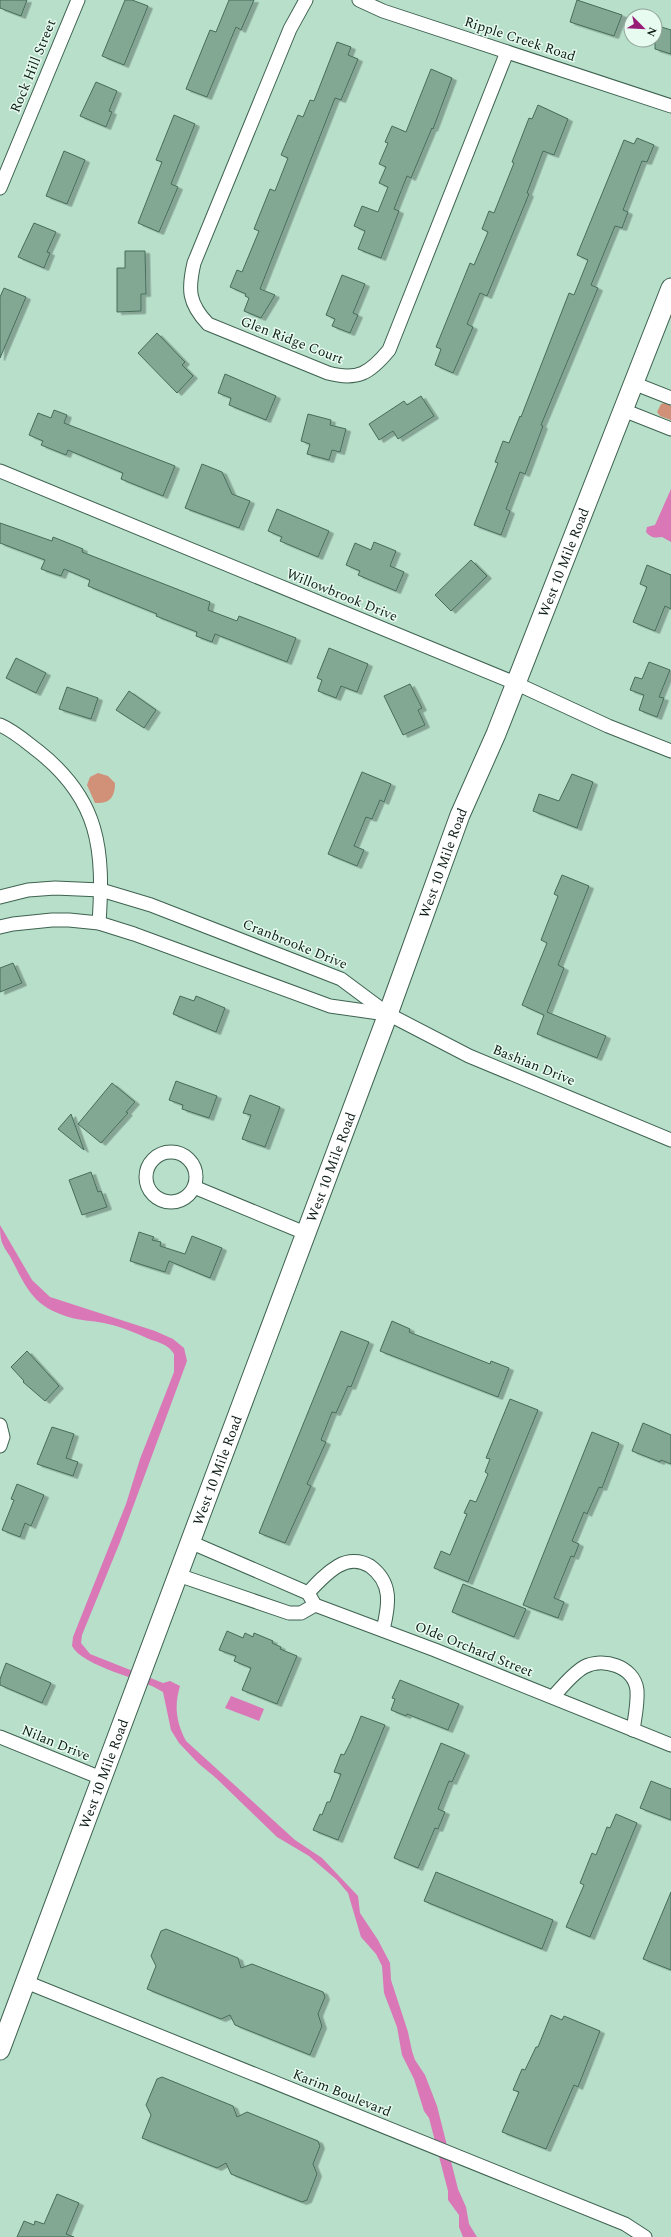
<svg xmlns="http://www.w3.org/2000/svg" width="671" height="2237" font-family="Spectral,serif">
	<style>
		.green { fill: #d19178 }
		.water { fill: #d977b7 }
		.building { fill: #82a894; stroke: #476c5a; filter: url(#shadow) }
		.lines { fill: none; stroke-linecap: round; stroke-linejoin: round }
		.minor-casing { stroke: #3e6250; stroke-width: 15 }
		.secondary-casing { stroke: #3e6250; stroke-width: 21 }
		.minor { stroke: #fff; stroke-width: 13 }
		.secondary { stroke: #fff; stroke-width: 19 }
		.labels { text-anchor: middle; dominant-baseline: central; stroke-width: 3; stroke-linejoin: round; paint-order: stroke }
		.street-label { font-size: 14px; fill: #0f1e17; stroke: #e7fbf0 }
	</style>
	<defs>
		<filter id="shadow"><feDropShadow dx="4.5" dy="2.5" stdDeviation="0" flood-color="#0004"/></filter>
	</defs>
	<rect width="100%" height="100%" fill="#b7dfca"/>
	<g class="green">
		<path d="M665,403L671,406V420L660,416L657,412L661,404Z"/>
		<path d="M98,773L108,776L115,783C115,797 110,804 95,803L87,785L90,777Z"/>
	</g>
	<g class="water">
		<path d="M671,489V542L662,537C655,538 651,538 646,532L647,527L655,525Z"/>
		<path d="M0,1225L32,1280L50,1297L155,1331L173,1339L184,1348L187,1361L120,1542L82,1635L81,1643L90,1654L163,1683L170,1681L180,1686C174,1706 176,1722 186,1741L295,1840L322,1858L358,1896L360,1913L378,1940L390,1963L391,1980L408,2032L412,2051L415,2060L425,2075L437,2106L458,2189L466,2207L469,2224L477,2237H463L459,2227V2215L448,2200V2191L429,2118L424,2111L414,2079L402,2055L397,2027L384,1993L382,1966L376,1954L361,1937L348,1893L337,1880L309,1856L277,1837L216,1778L198,1763L179,1743L171,1730L163,1692C142,1678 83,1667 72,1646L73,1637L126,1504L140,1459L174,1372V1354C169,1345 158,1342 149,1339C136,1333 122,1327 108,1324C97,1321 84,1321 72,1318C37,1308 29,1294 14,1264C5,1245 0,1248 0,1225Z"/>
		<path d="M231,1696L264,1709L259,1721L225,1708Z"/>
	</g>
	<g class="building">
		<path d="M0,0H27L21,16L0,8Z"/>
		<path d="M125,0H132L148,6L124,65L102,56Z"/>
		<path d="M229,0H254L241,30L236,27L207,97L186,89L210,30L216,32Z"/>
		<path d="M577,0L622,15L614,36L570,22Z"/>
		<path d="M655,25L671,30V54L655,49Z"/>
		<path d="M337,42L351,47L348,55L358,59L341,100L335,98L260,289L275,295L261,318L244,311L249,298L245,296L246,294L230,287L237,270L242,272L259,231L254,229L270,189L275,191L288,158L281,155L298,115L303,117L310,100L314,101Z"/>
		<path d="M431,69L452,78L433,129L432,128L411,178L407,176L394,209L399,211L381,258L358,249L365,231L354,226L362,206L378,212L388,187L379,183L386,167L379,164L388,143L385,142L392,126L406,132Z"/>
		<path d="M96,82L117,91L109,111L112,112L106,127L80,116Z"/>
		<path d="M538,105L568,119L554,155L543,151L527,193L529,194L487,296L480,293L467,324L473,327L453,373L435,365L441,349L436,347L470,263L474,265L488,232L482,229L489,211L494,213L514,163L512,162L529,118L532,119Z"/>
		<path d="M174,115L195,124L171,184L178,187L159,232L138,223L162,162L156,160Z"/>
		<path d="M637,138L654,145L647,162L642,161L623,210L628,212L622,228L615,226L591,285L598,288L541,425L543,426L525,474L520,472L506,509L510,511L501,535L474,525L498,463L495,462L503,441L509,443L520,416L521,417L569,293L574,295L588,260L577,255L624,140L634,144Z"/>
		<path d="M64,151L85,160L67,204L46,196Z"/>
		<path d="M34,223L56,232L47,252L50,253L44,268L18,257Z"/>
		<path d="M125,251H145L146,294H141V311L117,312V268H125Z"/>
		<path d="M342,275L365,284L353,313L358,315L350,333L332,326L335,319L326,315Z"/>
		<path d="M4,288L26,297L0,358V297Z"/>
		<path d="M157,333L185,362L182,365L193,376L177,393L138,353Z"/>
		<path d="M225,374L276,396L266,420L229,405L231,398L218,393Z"/>
		<path d="M421,396L434,416L398,439L393,431L379,440L369,424L404,401L407,405Z"/>
		<path d="M54,410L67,415L64,423L175,466L163,496L121,479L123,473L68,450L66,455L41,445L43,441L29,435L38,413L51,418Z"/>
		<path d="M308,414L331,420L330,425L346,429L340,452L332,450L329,460L307,454L310,444L301,441Z"/>
		<path d="M202,464L222,472L232,494L250,501L239,528L185,508Z"/>
		<path d="M277,509L329,531L318,557L280,541L282,537L268,531Z"/>
		<path d="M0,523L52,541L53,537L83,549L82,552L210,602L208,610L237,621L239,616L296,638L287,662L215,634L212,642L196,636L197,632L156,616L157,614L88,586L90,580L64,569L61,576L41,569L45,560L0,543Z"/>
		<path d="M374,542L396,551L390,566L404,572L396,591L358,575L360,571L346,565L355,543L371,550Z"/>
		<path d="M471,560L487,576L451,611L435,595Z"/>
		<path d="M647,565L671,575V609L665,606L655,631L633,622L647,587L640,584Z"/>
		<path d="M329,648L368,664L357,692L341,686L336,698L318,691L322,680L317,678Z"/>
		<path d="M16,658L46,673L36,693L6,678Z"/>
		<path d="M649,662L670,670L659,697L664,698L657,717L639,710L644,695L630,690L635,677L642,679Z"/>
		<path d="M410,684L422,708L418,710L425,725L403,735L384,696Z"/>
		<path d="M67,687L98,698L91,719L59,709Z"/>
		<path d="M129,691L156,710L144,728L116,710Z"/>
		<path d="M362,772L391,784L384,802L380,800L372,819L366,817L354,846L364,850L357,866L328,854Z"/>
		<path d="M572,774L593,782L577,828L533,811L539,794L559,801Z"/>
		<path d="M562,875L589,886L558,965L564,968L547,1012L606,1036L597,1058L537,1034L544,1015L522,1005L547,943L541,940L558,896L554,894Z"/>
		<path d="M13,963L22,983L0,992V968Z"/>
		<path d="M180,996L194,1001L196,996L225,1008L216,1032L173,1014Z"/>
		<path d="M176,1081L217,1096L209,1118L182,1109L183,1105L169,1100Z"/>
		<path d="M112,1083L135,1102L126,1112L128,1113L101,1143L78,1124Z"/>
		<path d="M250,1095L280,1107L265,1147L242,1139L251,1115L243,1113Z"/>
		<path d="M71,1114L84,1150L58,1129Z"/>
		<path d="M91,1172L98,1192L101,1191L107,1207L82,1215L69,1180Z"/>
		<path d="M139,1232L154,1237L152,1240L161,1242L160,1246L185,1254L192,1236L222,1248L210,1278L169,1261L165,1272L130,1261Z"/>
		<path d="M392,1321L410,1329L409,1332L490,1364L491,1361L509,1368L498,1397L380,1351Z"/>
		<path d="M341,1331L369,1342L351,1387L348,1386L336,1413L332,1412L321,1440L326,1442L307,1484L311,1486L285,1543L259,1533Z"/>
		<path d="M27,1351L59,1386L45,1401L23,1382L24,1381L11,1367Z"/>
		<path d="M510,1399L538,1410L468,1582L434,1568L441,1551L450,1555L467,1514L464,1513L470,1500L476,1502L488,1474L485,1472L490,1459L486,1458Z"/>
		<path d="M643,1423L671,1435V1464L661,1460L660,1462L632,1451Z"/>
		<path d="M52,1427L74,1434L66,1458L78,1462L73,1476L37,1464Z"/>
		<path d="M592,1432L619,1443L602,1488L599,1487L587,1514L584,1512L572,1541L579,1544L574,1557L571,1556L554,1598L564,1602L558,1618L523,1605Z"/>
		<path d="M17,1484L44,1495L31,1526L25,1523L20,1537L2,1530L14,1500L11,1499Z"/>
		<path d="M463,1584L526,1609L514,1637L452,1612Z"/>
		<path d="M227,1631L243,1638L245,1633L253,1637L254,1633L273,1641L272,1643L281,1647L280,1649L297,1656L277,1704L242,1690L251,1668L234,1661L236,1656L219,1650Z"/>
		<path d="M6,1663L51,1683L42,1703L0,1685V1679Z"/>
		<path d="M400,1680L459,1704L448,1730L407,1714L406,1716L391,1710L395,1699L392,1698Z"/>
		<path d="M361,1716L385,1725L338,1840L313,1830L320,1814L322,1815L327,1802H330L341,1774L334,1772L341,1754L344,1755L351,1741Z"/>
		<path d="M441,1743L465,1753L452,1782L449,1781L438,1809L445,1812L438,1829L435,1828L418,1868L394,1858Z"/>
		<path d="M651,1781L671,1789V1820L640,1808Z"/>
		<path d="M616,1814L637,1823L590,1937L566,1927L584,1885L580,1883L592,1853L596,1855L607,1827L610,1828Z"/>
		<path d="M436,1872L553,1920L542,1949L424,1901Z"/>
		<path d="M671,1892V1970L643,1959Z"/>
		<path d="M166,1929L238,1958L241,1968L252,1964L323,1992L325,1997L318,2014L322,2026L310,2055L235,2025L230,2015L221,2019L147,1989L156,1966L151,1956L161,1931Z"/>
		<path d="M551,2015L562,2020L564,2016L600,2031L578,2087L574,2085L546,2149L502,2132L519,2092L513,2090L522,2069L525,2070L536,2047H538Z"/>
		<path d="M162,2077L233,2106L237,2117L247,2112L318,2141L320,2146L313,2164L317,2174L307,2200L302,2202L231,2174L226,2163L217,2168L142,2138L151,2115L146,2105L157,2079Z"/>
		<path d="M57,2194L79,2203L66,2234L74,2237H17L24,2221L34,2225L35,2221L44,2224Z"/>
	</g>
	<g class="lines">
		<g class="minor-casing">
			<g id="minor">
				<path d="M306,0L290,29L194,263C188,289 188,303 208,324L328,373C358,381 370,373 389,350L507,52"/>
				<path d="M359,0L383,11L671,106"/>
				<path d="M0,188L78,0"/>
				<path d="M633,383L671,398"/>
				<path d="M623,410L671,429"/>
				<path d="M0,471L515,683L608,726L671,751"/>
				<path d="M0,725C14,731 25,741 38,751C100,800 104,850 99,923"/>
				<path d="M0,897L28,890L55,888L101,890L151,905L341,979L388,1014L469,1056L671,1140"/>
				<path d="M0,927L13,924L52,920H69L99,923L134,934L330,1006L386,1014"/>
				<circle cx="171" cy="1177" r="25"/>
				<path d="M194,1187L305,1233"/>
				<path d="M0,1425L3,1437L0,1446"/>
				<path d="M190,1542L308,1593L315,1605L435,1650L671,1745"/>
				<path d="M178,1575L289,1613H301L315,1605"/>
				<path d="M308,1593C317,1583 326,1573 338,1566C348,1560 360,1560 370,1566C393,1583 389,1605 383,1630"/>
				<path d="M553,1697C562,1687 572,1674 584,1667C603,1657 634,1666 637,1690C638,1703 635,1717 633,1730"/>
				<path d="M0,1737L101,1778"/>
				<path d="M26,1982L625,2224L645,2237"/>
			</g>
		</g>
		<g class="secondary-casing">
			<g id="secondary">
				<path id="s1" d="M0,2050L388,1014L460,815L496,734L671,288"/>
			</g>
		</g>
		<use href="#minor" class="minor"/>
		<use href="#secondary" class="secondary"/>
	</g>
	<g class="labels">
		<g class="street-label">
			<text transform="translate(520 39) rotate(18)">Ripple Creek Road</text>
			<text transform="translate(33 66) rotate(-68)">Rock Hill Street</text>
			<text transform="translate(292 340) rotate(21)">Glen Ridge Court</text>
			<text stroke="none"><textPath href="#s1" startOffset="1591">West 10 Mile Road</textPath></text>
			<text transform="translate(342 595) rotate(22)">Willowbrook Drive</text>
			<text stroke="none"><textPath href="#s1" startOffset="1267">West 10 Mile Road</textPath></text>
			<text transform="translate(295 944) rotate(22)">Cranbrooke Drive</text>
			<text transform="translate(534 1065) rotate(22)">Bashian Drive</text>
			<text stroke="none"><textPath href="#s1" startOffset="943">West 10 Mile Road</textPath></text>
			<text stroke="none"><textPath href="#s1" startOffset="619">West 10 Mile Road</textPath></text>
			<text transform="translate(474 1649) rotate(22)">Olde Orchard Street</text>
			<text transform="translate(56 1743) rotate(22)">Nilan Drive</text>
			<text stroke="none"><textPath href="#s1" startOffset="295">West 10 Mile Road</textPath></text>
			<text transform="translate(342 2093) rotate(22)">Karim Boulevard</text>
		</g>
	</g>
	<g transform="translate(643 28) rotate(114)"><circle r="19" fill="#e7fbf0" stroke="#91a399"/>
	<path d="M0-3L7 15L0 10L-7 15Z" fill="#971c76"/>
	<text y="-6" font-size="11" font-weight="bold" text-anchor="middle" fill="#0f1e17">N</text>
	</g>
</svg>
